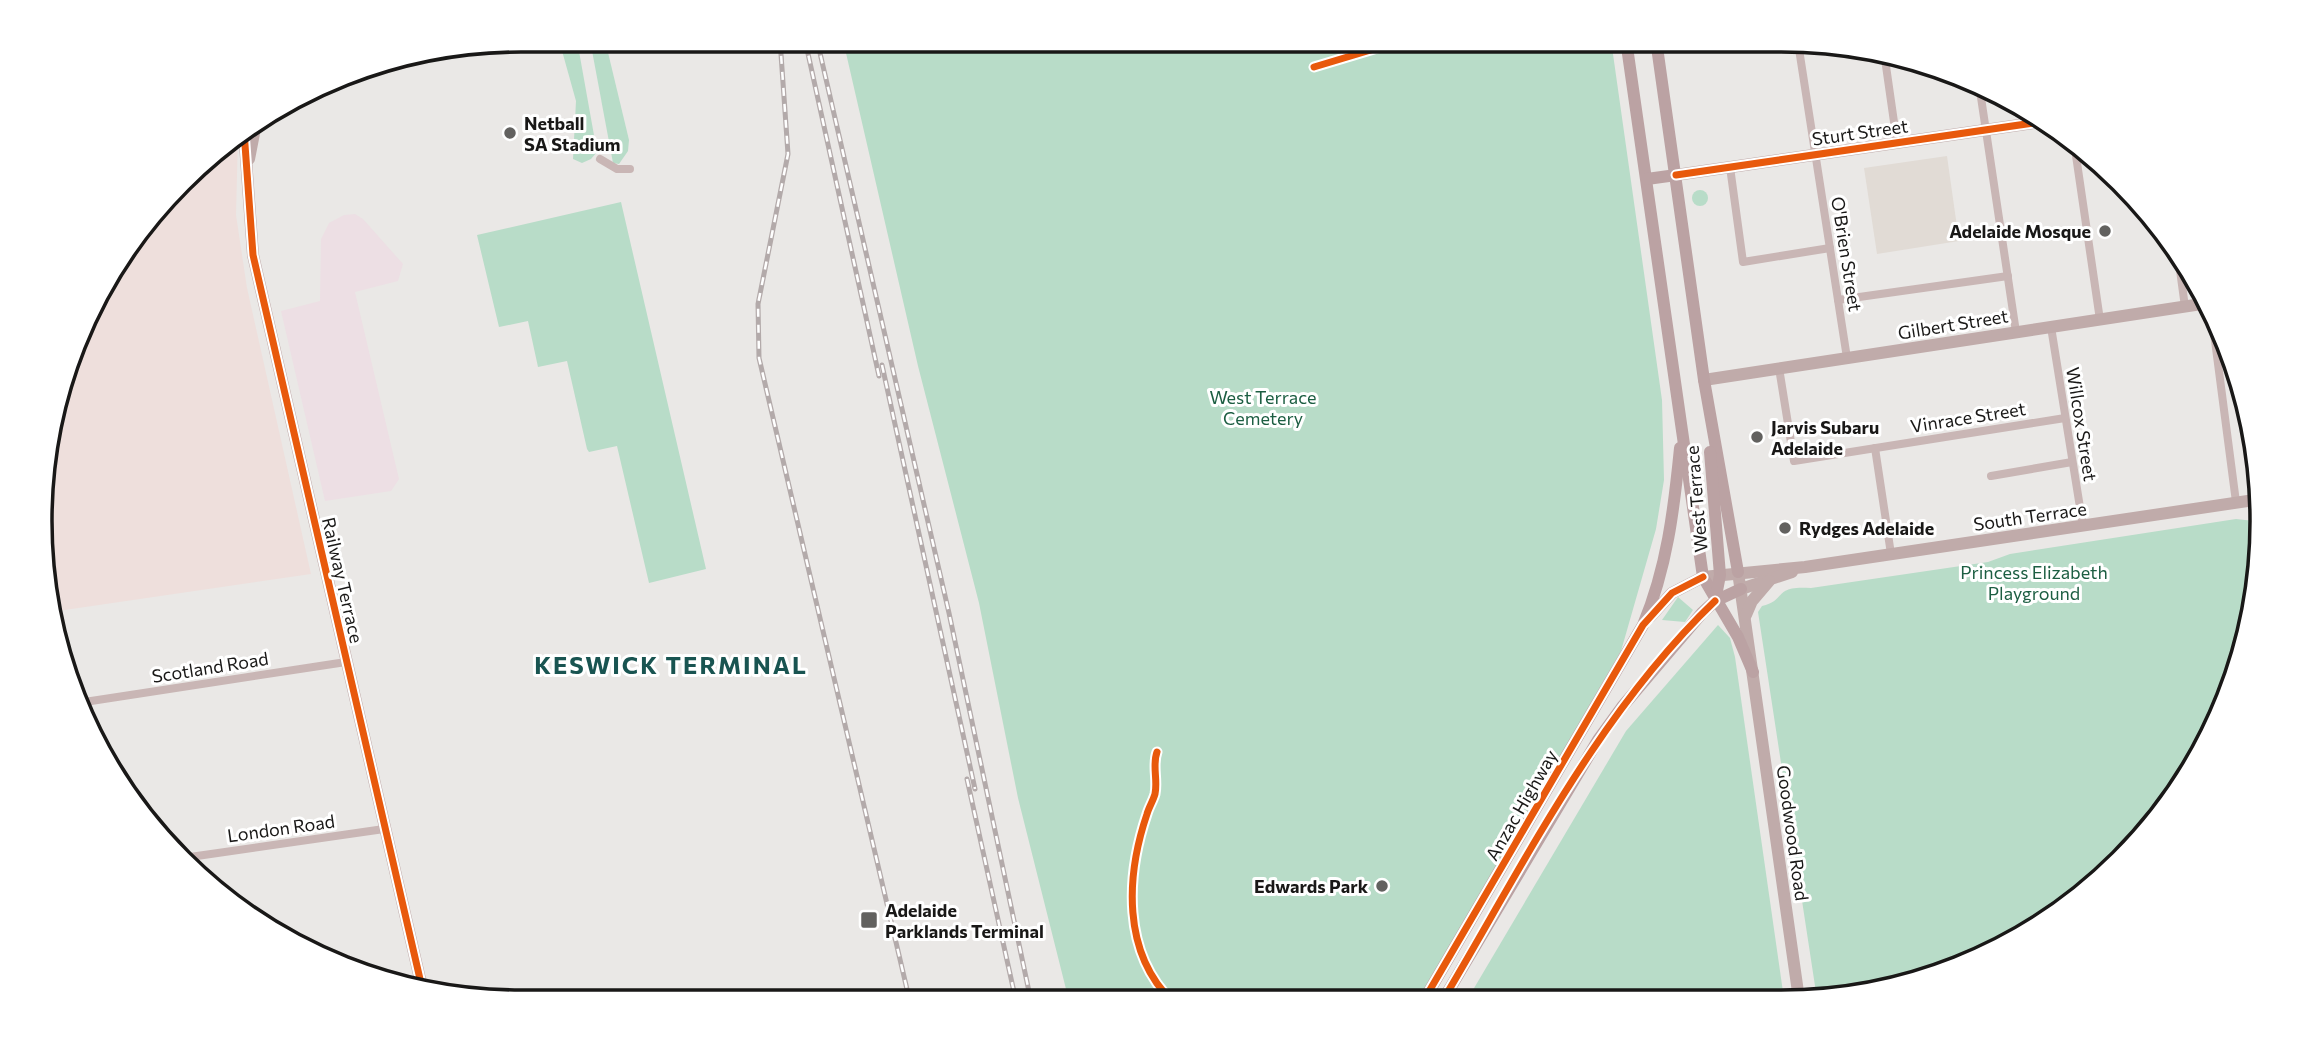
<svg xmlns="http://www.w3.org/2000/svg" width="2303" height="1043" font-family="Commissioner,sans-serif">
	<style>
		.commercial { fill: #eedfdc }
		.industrial { fill: #eddfe4 }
		.built { fill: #e1dbd5 }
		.green { fill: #b8dcc8 }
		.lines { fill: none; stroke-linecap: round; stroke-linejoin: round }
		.stream { stroke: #82d4dd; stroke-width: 2.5 }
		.street { stroke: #c9b6b5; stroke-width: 8 }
		.secondary { stroke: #c0abaa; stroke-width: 12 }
		.primary { stroke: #bba2a3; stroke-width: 12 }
		.rail-casing { stroke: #b3aaaa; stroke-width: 5 }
		.rail { stroke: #fff; stroke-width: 2.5; stroke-dasharray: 8; stroke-linecap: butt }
		.cycleway-casing { stroke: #fff; stroke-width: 11 }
		.cycleway { stroke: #e8590c; stroke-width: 7 }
		.poi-dot { fill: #62615f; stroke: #fff; stroke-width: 2.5 }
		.labels { text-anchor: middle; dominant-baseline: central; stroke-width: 6; stroke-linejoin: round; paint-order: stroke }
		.poi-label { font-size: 18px; font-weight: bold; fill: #191817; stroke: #fff; text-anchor: start }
		.street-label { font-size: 18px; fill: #191817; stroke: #fff }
		.park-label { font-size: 18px; fill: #1c5e42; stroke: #fff }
		.district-label { font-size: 24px; font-weight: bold; letter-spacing: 2px; fill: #195451; stroke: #fff }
		.rim { fill: none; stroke: #191817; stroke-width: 3.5 }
	</style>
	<rect width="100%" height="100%" fill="#eae8e6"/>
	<path class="commercial" d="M238,136L236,215L247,288L311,574L51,612L44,585L49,428L105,281L204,159Z"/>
	<path class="industrial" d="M355,214L363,219L403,264L398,281L355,292L399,479L391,491L325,501L281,311L320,301L321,239L329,223L344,215Z"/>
	<path class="built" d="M1947,156L1959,241L1877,254L1864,168Z"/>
	<g class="green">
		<path d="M559,40H577L597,152L591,159L582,163L573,159L576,101Z"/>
		<path d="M590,40H605L629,140L628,151L619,164L613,163Z"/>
		<path d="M843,40H1611L1662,400L1664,480L1656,529L1621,651L1419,1000L1069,1001L1018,798L979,603L918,366Z"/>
		<circle cx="1700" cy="198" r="8"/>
		<path d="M621,202L706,569L649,583L617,446L589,452L587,449L567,361L538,367L528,321L499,327L477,235Z"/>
		<path d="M2236,519L2263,522L2254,615L2226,705L2164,814L2075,903L1966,966L1845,999H1817L1758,612L1762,606C1787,601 1772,585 1811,588L1988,562L2010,554Z"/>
		<path d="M1678,597L1693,610L1685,622L1662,620Z"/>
		<path d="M1718,625L1730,638L1735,657L1784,999L1467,1000L1626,731Z"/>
	</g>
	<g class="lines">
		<path class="stream" d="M901,40L902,44L918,40"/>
		<g class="street">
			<path d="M1799,49L1847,358"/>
			<path d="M1884,52L1897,143"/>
			<path d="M1314,67L1404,40"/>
			<path d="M1979,84L2016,332"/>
			<path d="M2074,142L2100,320"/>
			<path d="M600,159L617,169H630"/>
			<path d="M1730,167L1743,262L1830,248"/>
			<path d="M2177,248L2185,307"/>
			<path d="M1838,300L2008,276"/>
			<path d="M2211,310L2236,502"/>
			<path d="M2051,327L2083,526"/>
			<path d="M1779,368L1794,461L2065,418"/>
			<path d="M1875,448L1891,554"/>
			<path d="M1991,476L2072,462"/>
			<path d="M78,703L346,662"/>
			<path d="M183,858L384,829"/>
		</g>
		<g class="secondary">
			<path d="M244,131L253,255L423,992"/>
			<path d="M249,159L256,123"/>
			<path d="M1676,175L2047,121"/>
			<path d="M1704,380L2208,303"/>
			<path d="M1738,572L1799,999"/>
			<path d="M1703,577L1805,567L2261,499"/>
			<path d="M1741,589L1792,572"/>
			<path d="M1746,615L1752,601L1769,581"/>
		</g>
		<g class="primary">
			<path d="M1626,40L1703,577L1738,637L1753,672"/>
			<path d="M1656,40L1704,380L1738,572"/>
			<path d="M1647,179L1676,175"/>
			<path d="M1710,452L1720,575L1715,601"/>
			<path d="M1650,617L1672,593L1703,577"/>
			<path d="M1424,1000L1643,625C1667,568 1674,509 1680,448"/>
			<path d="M1443,1000L1598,740L1622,707L1702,613L1715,601L1741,589"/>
		</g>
		<g class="rail-casing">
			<g id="rail">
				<path d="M780,40L788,154L758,304L759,358L910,1002"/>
				<path d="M805,40L879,376"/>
				<path d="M817,40L949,613L1031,1001"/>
				<path d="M882,365L975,789"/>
				<path d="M967,779L1016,1001"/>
			</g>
		</g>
		<use href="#rail" class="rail"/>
		<g class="cycleway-casing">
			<g id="cycleway">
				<path d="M1314,67L1404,40"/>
				<path d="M244,131L253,255L423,992"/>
				<path d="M1676,175L2047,121"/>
				<path d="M1157,752C1152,765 1158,780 1155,794C1153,801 1149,807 1147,814C1126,876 1122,952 1172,1001"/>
				<path d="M1424,1000L1643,625L1672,593L1703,577"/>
				<path d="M1443,1000C1525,862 1598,713 1715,601"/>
			</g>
		</g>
		<use href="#cycleway" class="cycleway"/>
	</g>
	<g class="poi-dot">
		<circle cx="510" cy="133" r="7"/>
		<circle cx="2105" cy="231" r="7"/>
		<circle cx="1757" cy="437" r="7"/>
		<circle cx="1785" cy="528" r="7"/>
		<circle cx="1382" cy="886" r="7"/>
		<rect x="860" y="911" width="18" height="18" rx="3.5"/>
	</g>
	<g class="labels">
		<g class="poi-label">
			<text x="524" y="123">Netball<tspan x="524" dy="21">SA Stadium</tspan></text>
			<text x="2091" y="231" text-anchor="end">Adelaide Mosque</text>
			<text x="1771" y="427">Jarvis Subaru<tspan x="1771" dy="21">Adelaide</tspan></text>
			<text x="1799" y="528">Rydges Adelaide</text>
			<text x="1368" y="886" text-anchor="end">Edwards Park</text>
			<text x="885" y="910">Adelaide<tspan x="885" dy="21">Parklands Terminal</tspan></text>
		</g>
		<g class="street-label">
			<text transform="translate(1860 132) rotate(-8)">Sturt Street</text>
			<text transform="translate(1847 254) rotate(81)">O'Brien Street</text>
			<text transform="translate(1953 324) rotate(-9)">Gilbert Street</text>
			<text transform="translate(1968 417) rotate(-9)">Vinrace Street</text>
			<text transform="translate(2082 424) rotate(81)">Willcox Street</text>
			<text transform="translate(1696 499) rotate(-95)">West Terrace</text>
			<text transform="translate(2030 516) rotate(-8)">South Terrace</text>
			<text transform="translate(343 580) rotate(77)">Railway Terrace</text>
			<text transform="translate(210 667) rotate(-9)">Scotland Road</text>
			<text transform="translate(1521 805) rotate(-60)">Anzac Highway</text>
			<text transform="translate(281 828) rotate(-8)">London Road</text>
			<text transform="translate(1793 833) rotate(82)">Goodwood Road</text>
		</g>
		<g class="park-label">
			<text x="1263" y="397">West Terrace<tspan x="1263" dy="21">Cemetery</tspan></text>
			<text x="2034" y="572">Princess Elizabeth<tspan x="2034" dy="21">Playground</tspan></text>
		</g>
		<g class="district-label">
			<text x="671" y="664">KESWICK TERMINAL</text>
		</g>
	</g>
	<path d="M0 0H2303V1043H0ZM521 52H1781A469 469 0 0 1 2250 521V521A469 469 0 0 1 1781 990H521A469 469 0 0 1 52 521V521A469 469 0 0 1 521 52Z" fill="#fff" fill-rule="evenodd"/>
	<path class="rim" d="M521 52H1781A469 469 0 0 1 2250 521V521A469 469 0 0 1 1781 990H521A469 469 0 0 1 52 521V521A469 469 0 0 1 521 52Z"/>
</svg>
